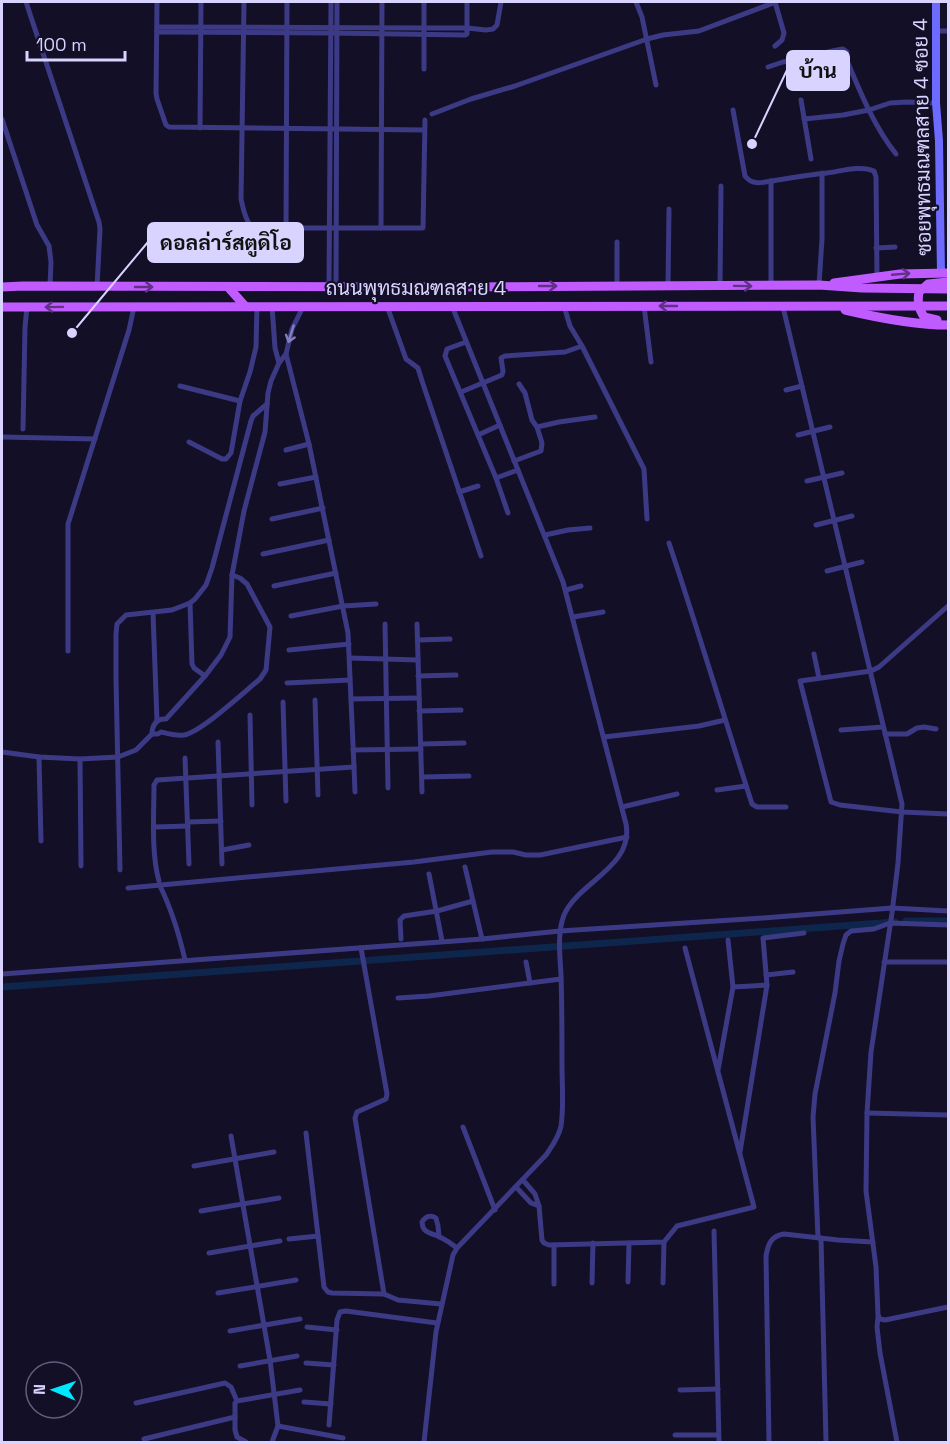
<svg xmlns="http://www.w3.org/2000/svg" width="950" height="1444" font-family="'Space Grotesk',Sarabun,sans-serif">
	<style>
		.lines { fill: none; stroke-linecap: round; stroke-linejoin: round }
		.canal { stroke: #0e264b; stroke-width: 7 }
		.street { stroke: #3c3a85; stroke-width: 5 }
		.secondary { stroke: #6d6bff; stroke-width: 8 }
		.primary { stroke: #c05bff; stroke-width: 9 }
		.oneway { stroke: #613188 }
		.oneway2 { stroke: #827fbc }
		.labels { text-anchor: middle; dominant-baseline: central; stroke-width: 4.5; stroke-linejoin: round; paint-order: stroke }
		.street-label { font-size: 20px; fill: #d8d4ff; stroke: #130f26 }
		.leader { fill: none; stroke: #d8d4ff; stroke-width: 2 }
		.callout-dot { fill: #d8d4ff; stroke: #130f26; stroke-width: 2 }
		.callout { fill: #d8d4ff; stroke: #d8d4ff; stroke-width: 2 }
		.callout-label { font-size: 21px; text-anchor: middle; font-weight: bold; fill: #111 }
	</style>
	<rect width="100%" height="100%" fill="#130f26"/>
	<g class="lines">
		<g class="canal">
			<path d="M906,921H948"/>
			<path d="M2,987L895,922"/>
		</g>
		<g class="street">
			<path d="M26,2L99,222L100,229L97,287"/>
			<path d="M157,2L156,93L157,99L166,125L169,127L424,130"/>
			<path d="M244,2L241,199C243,208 245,220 251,226L286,228H423L425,120"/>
			<path d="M636,2L642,17L656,85"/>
			<path d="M775,2L784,33L782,40L775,46"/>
			<path d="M157,27L424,28H467L486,30L493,29L497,25L501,2"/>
			<path d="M937,31H948"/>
			<path d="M157,32L331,33L465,35L467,34V2"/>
			<path d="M768,67L783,62L837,50L843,49L847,52L845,56C859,89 873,125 896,154"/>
			<path d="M424,69V2"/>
			<path d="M801,100L811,159"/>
			<path d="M733,110L745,176C752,185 760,183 771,181V287"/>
			<path d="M432,114L471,99L515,86L647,39L663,35L699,31L776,2"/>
			<path d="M2,119L37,225L49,246L51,262L50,286"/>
			<path d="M804,119L843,115L869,110L890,103L907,102L936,103"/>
			<path d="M200,128L201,2"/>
			<path d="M771,181C790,178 808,175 827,173C842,171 860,165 874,171L876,177L877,277"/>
			<path d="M286,228L287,2"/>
			<path d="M381,228L382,2"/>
			<path d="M876,248L895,247"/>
			<path d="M819,285L822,239V173"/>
			<path d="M668,286L669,209"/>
			<path d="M720,286L721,186"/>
			<path d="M329,287L331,2"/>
			<path d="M336,287L337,2"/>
			<path d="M617,287V242"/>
			<path d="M272,306L275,348L279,363"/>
			<path d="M387,306L406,359L418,368L422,381L481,556"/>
			<path d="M644,306L651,362"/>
			<path d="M783,307L902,804L898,863L892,913L871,1052L867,1113L866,1191L876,1267L878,1315L880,1319L885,1320L948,1307"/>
			<path d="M466,342L447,349L445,356L496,478L508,513"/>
			<path d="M582,346L644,469L647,519"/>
			<path d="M286,354L309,444L348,633L354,767"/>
			<path d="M519,384L525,393L532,420L537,427"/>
			<path d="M180,386L240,401"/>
			<path d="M786,390L802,386"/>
			<path d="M461,392L502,375L503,371L501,358L505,356L565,352L582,346L570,326L564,306"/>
			<path d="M23,429L25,327L27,307"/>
			<path d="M478,435L500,425"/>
			<path d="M798,435L830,427"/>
			<path d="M2,437L95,439"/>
			<path d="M189,442L222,459H226L231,453L240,401L250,372L256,347L257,306"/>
			<path d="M286,450L309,444"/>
			<path d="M514,461L541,451L542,443L537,427L559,422L595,417"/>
			<path d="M496,478L518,470"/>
			<path d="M807,481L842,473"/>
			<path d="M280,484L316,477"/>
			<path d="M459,492L478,486"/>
			<path d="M272,519L323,508"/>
			<path d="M816,525L852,516"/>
			<path d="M545,535L568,530L590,528"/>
			<path d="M669,543C698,630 724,717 752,804L757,807H786"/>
			<path d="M263,554L329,540"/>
			<path d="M827,571L862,562"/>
			<path d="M274,586L336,573"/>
			<path d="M566,590L581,586"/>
			<path d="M190,603L192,664L194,668L205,676"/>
			<path d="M948,606L879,667L871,671L800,681L831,802L840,805L902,812L948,814"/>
			<path d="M153,613L157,721"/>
			<path d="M291,616L343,606L376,604"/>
			<path d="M573,617L603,612"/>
			<path d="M385,624L388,788"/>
			<path d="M417,624L422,792"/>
			<path d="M418,640L450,639"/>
			<path d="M289,650L349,644"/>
			<path d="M68,651V524L129,330L134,307"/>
			<path d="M814,654L819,678"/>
			<path d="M350,658L418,660"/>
			<path d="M418,676L456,675"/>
			<path d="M287,683L350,680"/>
			<path d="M351,699L419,698"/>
			<path d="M315,700L318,795"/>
			<path d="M283,702L286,801"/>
			<path d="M419,711L461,710"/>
			<path d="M250,715L252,805"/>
			<path d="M841,730L883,727"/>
			<path d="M152,734C152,725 157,718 166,719L205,676L221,655L230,637L232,575L244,511L265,432L268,393L271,381L279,363L286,354L292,329L303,307"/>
			<path d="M885,734H907L917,728L924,727L936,729"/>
			<path d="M604,737L699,726L725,720"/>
			<path d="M218,742L222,864"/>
			<path d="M421,744L464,743"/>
			<path d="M353,750L421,749"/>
			<path d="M2,752L39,757L80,759L118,757L136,750L152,734H158L161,732C169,734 176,736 184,735C201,732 244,692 260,679L266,670L270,627L247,584L240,578L232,575"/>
			<path d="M39,757L41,841"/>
			<path d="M185,758L189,864"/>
			<path d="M80,759L81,866"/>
			<path d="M422,777L469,776"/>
			<path d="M717,790L746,786"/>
			<path d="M622,807L677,794"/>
			<path d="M188,822L221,821"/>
			<path d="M155,827L188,826"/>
			<path d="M222,850L249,845"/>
			<path d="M465,867L482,939"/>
			<path d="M120,870L116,679V634L117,624L126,615L172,610L190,603L195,599L206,585L212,568L251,421L253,416L267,404"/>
			<path d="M429,874L442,941"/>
			<path d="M159,881C151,853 154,814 154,785L157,780L354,767L355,792"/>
			<path d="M160,886C172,910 179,934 185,960"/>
			<path d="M128,888L414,862L492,852H513L526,855H540L627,837"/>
			<path d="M401,939L400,920L404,916L437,911L473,901"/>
			<path d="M361,948L387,1094L386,1099L357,1112L355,1118L384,1294"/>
			<path d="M526,962L530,983"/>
			<path d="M884,962H948"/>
			<path d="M2,974L482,939L560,931L763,918L892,908L948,911"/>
			<path d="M766,975L793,972"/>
			<path d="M733,987L767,985"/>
			<path d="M398,998L429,996L561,979"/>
			<path d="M718,1070L733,987L728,940"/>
			<path d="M867,1113L948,1115"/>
			<path d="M463,1127L495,1210"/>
			<path d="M306,1133L324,1287L328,1292L332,1293L384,1294L398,1300L441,1304"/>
			<path d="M231,1136L270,1360L278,1426L272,1442"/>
			<path d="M740,1152L767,985L763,938L804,933"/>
			<path d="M194,1166L274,1152"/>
			<path d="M516,1187L531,1203L539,1206L535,1194L523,1180"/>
			<path d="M539,1206L542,1240L544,1243L549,1245L664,1242L677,1226L754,1207L685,948"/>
			<path d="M201,1211L279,1198"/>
			<path d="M714,1231L719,1442"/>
			<path d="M439,1237L438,1226L436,1218C430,1214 425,1217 422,1222C423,1227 422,1228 426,1231C430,1234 436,1235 440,1237C446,1240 452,1244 457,1248"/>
			<path d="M818,1238L813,1117L815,1094L835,993L839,961L843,944L846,935L851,931L874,929L890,923L948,925"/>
			<path d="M821,1238L826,1442"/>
			<path d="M289,1239L318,1236"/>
			<path d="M209,1253L280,1241"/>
			<path d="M628,1282L629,1243"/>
			<path d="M592,1283L593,1243"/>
			<path d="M663,1283L664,1242"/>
			<path d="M554,1284V1245"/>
			<path d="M218,1293L296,1280"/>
			<path d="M878,1317L877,1327L880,1353L897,1442"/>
			<path d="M307,1327L337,1330"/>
			<path d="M230,1331L300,1319"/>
			<path d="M306,1363L334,1365"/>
			<path d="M240,1366L297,1356"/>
			<path d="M680,1390L718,1389"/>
			<path d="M304,1402L331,1404"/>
			<path d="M136,1403L225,1383L231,1387L237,1401"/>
			<path d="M329,1425L337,1320L340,1312L346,1311L437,1323"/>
			<path d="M278,1426L343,1438"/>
			<path d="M675,1435H718"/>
			<path d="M144,1439L235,1417"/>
			<path d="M246,1442L237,1437L235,1430V1403L237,1401L300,1390"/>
			<path d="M424,1442L436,1332L453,1255L457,1248L546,1155C552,1146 559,1137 561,1126C564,1107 562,1086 562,1067C562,1036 562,1005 561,975C560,956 557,933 564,915C578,882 634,867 626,824L563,582L452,306"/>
			<path d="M769,1442L766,1256C768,1244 771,1236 784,1234L838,1240L873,1242"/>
		</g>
		<path class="secondary" d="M936,2V103L939,141L941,273"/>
		<g class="primary">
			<path d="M834,283L900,274L948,273"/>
			<path d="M2,287L23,286L448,287L819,285L862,288L948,289"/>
			<path d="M228,287L245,306"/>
			<path d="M2,307L948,306"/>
			<path d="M845,310C879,318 914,325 948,325"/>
			<path d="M937,320L924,317C919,309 917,303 919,292L928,284L948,282"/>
		</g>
	</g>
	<defs><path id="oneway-shaft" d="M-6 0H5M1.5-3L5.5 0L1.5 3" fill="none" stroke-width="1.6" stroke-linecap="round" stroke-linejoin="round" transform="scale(1.5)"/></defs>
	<g class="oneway">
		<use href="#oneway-shaft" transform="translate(901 274) rotate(-5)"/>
		<use href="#oneway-shaft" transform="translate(548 286)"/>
		<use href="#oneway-shaft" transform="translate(743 286) rotate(1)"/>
		<use href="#oneway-shaft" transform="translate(144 287)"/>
		<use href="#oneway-shaft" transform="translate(668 306) rotate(-180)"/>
		<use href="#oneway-shaft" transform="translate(54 307) rotate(179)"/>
	</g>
	<use class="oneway2" href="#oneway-shaft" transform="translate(291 334) rotate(107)"/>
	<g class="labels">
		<g class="street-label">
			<text transform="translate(922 137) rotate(-91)">ซอยพุทธมณฑลสาย 4 ซอย 4</text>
			<text x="416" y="288">ถนนพุทธมณฑลสาย 4</text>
		</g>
	</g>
	<path class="leader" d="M752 144L787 70M72 333L148 242"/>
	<g class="callout-dot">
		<circle cx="752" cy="144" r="6"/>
		<circle cx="72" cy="333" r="6"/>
	</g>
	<g class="callout">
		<rect x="787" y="51" width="62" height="39" rx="6"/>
		<rect x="148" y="223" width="155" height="39" rx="6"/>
	</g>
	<g class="callout-label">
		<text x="818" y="78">บ้าน</text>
		<text x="226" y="250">ดอลล่าร์สตูดิโอ</text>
	</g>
	<rect width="950" height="1444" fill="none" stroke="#d8d4ff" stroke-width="6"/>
	<g transform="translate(54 1390) rotate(272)"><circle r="28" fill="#130f26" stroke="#625e7d" stroke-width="1.5"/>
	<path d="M0-4.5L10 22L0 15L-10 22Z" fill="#00e8ff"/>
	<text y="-9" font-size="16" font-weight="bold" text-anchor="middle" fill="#d8d4ff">N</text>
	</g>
	<path d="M27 51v9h98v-9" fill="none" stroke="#d8d4ff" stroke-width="3"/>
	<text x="36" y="51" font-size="18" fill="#d8d4ff" stroke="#130f26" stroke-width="4.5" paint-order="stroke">100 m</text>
</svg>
